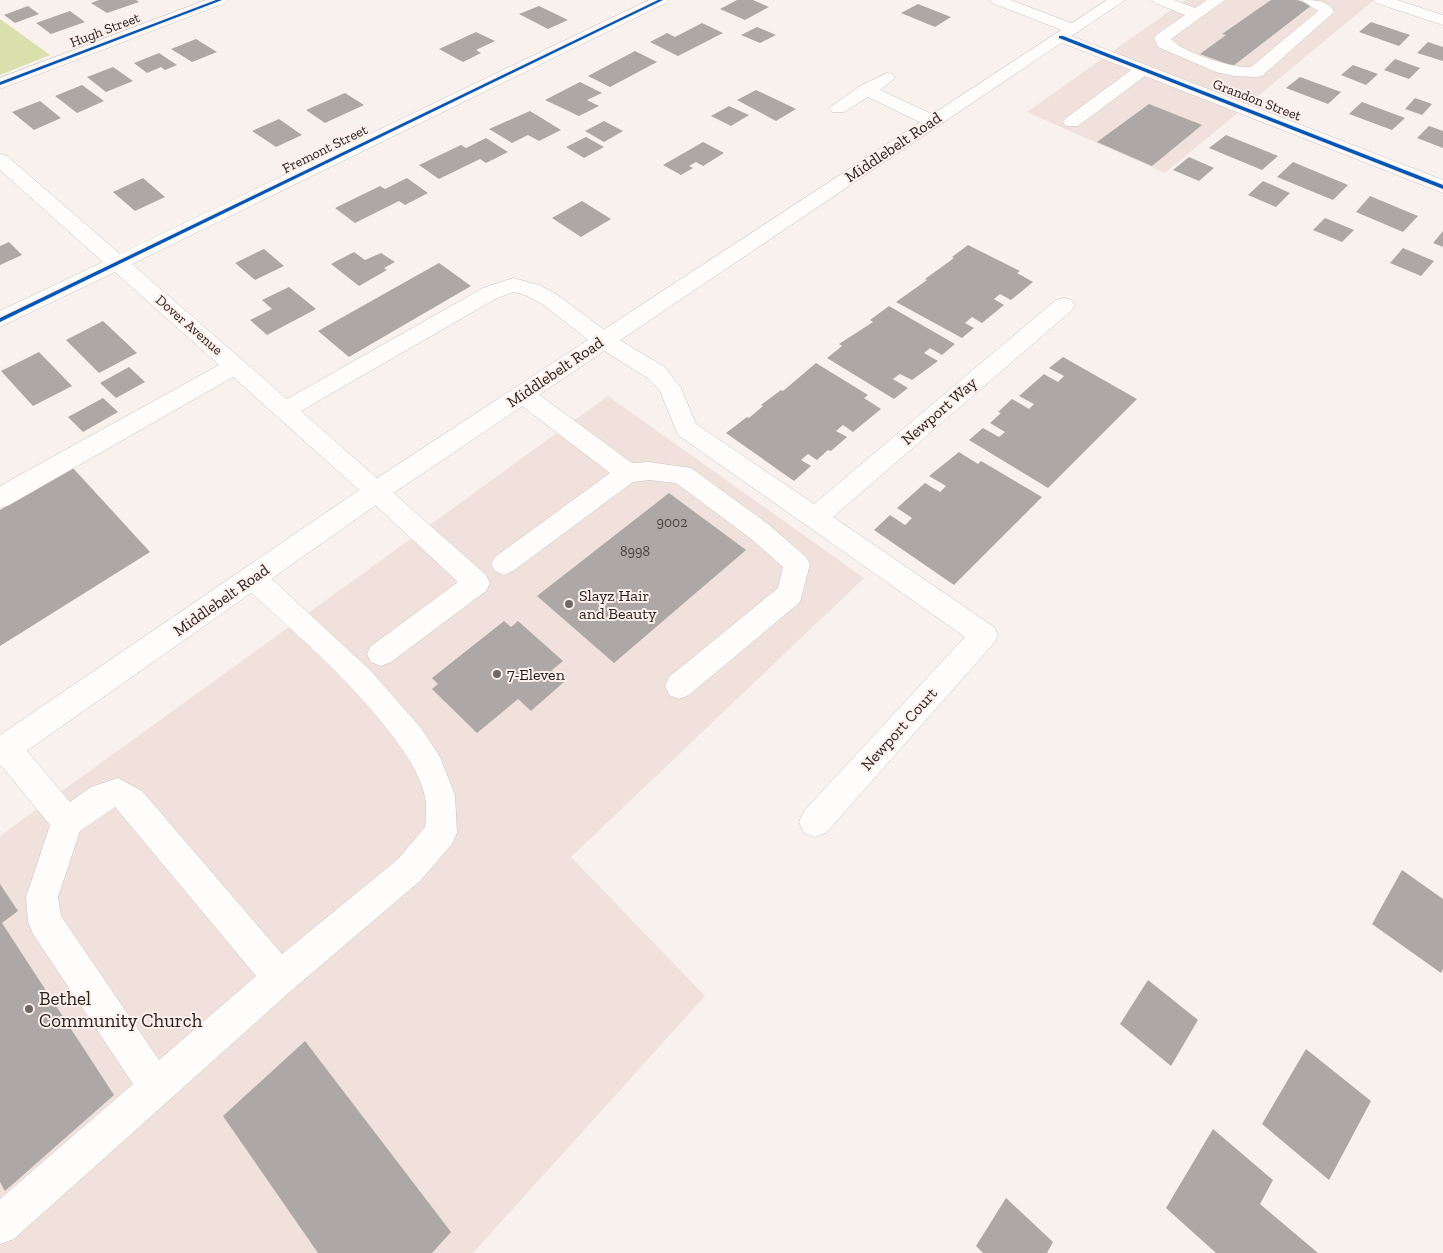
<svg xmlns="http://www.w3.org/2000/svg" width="1443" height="1253" font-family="'Zilla Slab',serif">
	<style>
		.built { fill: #f0e1dc }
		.green { fill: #dae0ac }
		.building { fill: #ada8a5 }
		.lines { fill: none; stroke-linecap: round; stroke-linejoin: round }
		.minor-casing { stroke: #cac4c1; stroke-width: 1 }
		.major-casing { stroke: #cac4c1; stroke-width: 1 }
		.minor { fill: #fefdfc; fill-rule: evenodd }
		.major { fill: #fefdfc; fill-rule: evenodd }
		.cycleway-casing { stroke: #fdefea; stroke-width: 3 }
		.cycleway { fill: #0057b8; fill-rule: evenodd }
		.poi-dot { fill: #706a67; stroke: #fdefea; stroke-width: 2 }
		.labels { text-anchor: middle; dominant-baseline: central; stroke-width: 4; stroke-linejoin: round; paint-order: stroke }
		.far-street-label { font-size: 14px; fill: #26211f; stroke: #fdefea }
		.number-label { font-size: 14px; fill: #484340 }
		.street-label { font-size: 16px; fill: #26211f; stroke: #fdefea }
		.poi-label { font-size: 16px; fill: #26211f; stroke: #fdefea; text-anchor: start }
		.near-poi-label { font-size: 19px; fill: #26211f; stroke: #fdefea; text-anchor: start }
	</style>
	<rect width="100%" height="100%" fill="#f9f1ee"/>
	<g class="built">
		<path d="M1185,0H1374L1165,173L1027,112Z"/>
		<path d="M608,396L864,578L571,857L705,996L473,1253H0V836Z"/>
	</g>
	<path class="green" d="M0,19L50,55L0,75Z"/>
	<g class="building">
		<path d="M99,0H136L139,2L107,13L91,3Z"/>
		<path d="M737,0H753L769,7L745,20L720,9Z"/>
		<path d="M1271,0H1297L1312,5L1233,66L1200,54L1226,35L1222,34Z"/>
		<path d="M918,4L951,17L935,27L901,13Z"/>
		<path d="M28,6L39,14L15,23L4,15Z"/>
		<path d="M539,6L568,20L548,29L519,14Z"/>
		<path d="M70,11L85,22L51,34L36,23Z"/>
		<path d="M1371,22L1410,35L1399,46L1359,32Z"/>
		<path d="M702,23L723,33L678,56L650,42L667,33L675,37Z"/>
		<path d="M757,27L776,35L760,43L741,35Z"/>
		<path d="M476,32L495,41L476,50L481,53L463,62L439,49Z"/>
		<path d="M196,39L217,52L192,62L171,49Z"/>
		<path d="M1428,42L1443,47V61L1417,53Z"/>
		<path d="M635,51L657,62L610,87L588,76Z"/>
		<path d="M159,53L177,65L165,70L161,67L147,73L134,63Z"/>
		<path d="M1395,59L1420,68L1409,79L1384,70Z"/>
		<path d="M1353,65L1378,74L1366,85L1341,75Z"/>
		<path d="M113,67L133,81L106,92L87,77Z"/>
		<path d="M1300,77L1341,92L1328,104L1286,88Z"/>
		<path d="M580,82L602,93L587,100L599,106L579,116L545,100Z"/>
		<path d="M82,85L104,101L77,113L55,96Z"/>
		<path d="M756,90L796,109L776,121L737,100Z"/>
		<path d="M345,93L364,105L325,123L306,110Z"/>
		<path d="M1415,98L1432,104L1422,115L1405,109Z"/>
		<path d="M40,101L61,118L34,130L12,112Z"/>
		<path d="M1362,102L1405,118L1392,130L1349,114Z"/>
		<path d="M1149,104L1202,125L1152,166L1097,142Z"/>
		<path d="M729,106L749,115L731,126L711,116Z"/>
		<path d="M530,111L561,130L539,141L528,135L512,143L489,129Z"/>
		<path d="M279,119L302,135L276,147L252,131Z"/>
		<path d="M604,121L623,131L604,142L585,131Z"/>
		<path d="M1429,126L1443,131V148L1417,138Z"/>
		<path d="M1226,135L1278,156L1262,170L1209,148Z"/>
		<path d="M586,137L604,147L584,158L566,147Z"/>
		<path d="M486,138L508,152L486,163L480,159L439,179L419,165L461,145L466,148Z"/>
		<path d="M703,142L724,153L703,166L696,162L689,166L693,168L681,175L663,165Z"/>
		<path d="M1189,157L1214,168L1199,181L1173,170Z"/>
		<path d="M1293,162L1348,185L1333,200L1277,177Z"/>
		<path d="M143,178L165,197L135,211L113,192Z"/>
		<path d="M407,178L428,193L405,205L399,201L355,223L335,208L380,186L385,189Z"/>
		<path d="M1263,181L1290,193L1276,207L1248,195Z"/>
		<path d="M1370,196L1418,216L1403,232L1356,212Z"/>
		<path d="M582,201L611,219L581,237L552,218Z"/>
		<path d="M1325,218L1354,230L1342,242L1313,230Z"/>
		<path d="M1443,231V247L1433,243Z"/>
		<path d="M9,242L22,255L0,265V246Z"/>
		<path d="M968,245L1020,271L1017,273L1033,282L1011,300L1000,294L994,299L1004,305L982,323L972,317L965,323L974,328L962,338L896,302L927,280L925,279L954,258L952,257Z"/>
		<path d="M1403,248L1434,261L1421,276L1390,263Z"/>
		<path d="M264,249L284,266L255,280L235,263Z"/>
		<path d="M354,252L365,260L381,253L395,262L384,268L387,270L359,286L331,264Z"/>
		<path d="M439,263L471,286L349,357L318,331Z"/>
		<path d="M289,287L316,309L267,335L250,320L272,309L262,300Z"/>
		<path d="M889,306L955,344L942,355L930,348L924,353L938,361L912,380L900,374L893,379L908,388L894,399L827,358L842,346L839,344L873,322L870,320Z"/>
		<path d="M103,321L137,353L99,373L66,340Z"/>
		<path d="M39,352L72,386L33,406L1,371Z"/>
		<path d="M1063,357L1137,399L1048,488L969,440L983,428L999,437L1005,432L990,423L1001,413L998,412L1012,399L1029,409L1034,404L1019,396L1044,374L1058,382L1064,376L1049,368Z"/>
		<path d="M816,363L868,395L864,398L881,409L853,432L843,425L836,431L847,437L831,451L828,450L817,460L808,454L801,460L811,466L794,481L726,433L747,417L749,418L763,406L761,405L781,390L783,391Z"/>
		<path d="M129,367L145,382L116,398L100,383Z"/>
		<path d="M103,398L118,412L83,432L68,417Z"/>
		<path d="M959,452L978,464L981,461L1042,497L954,585L874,530L890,515L905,525L912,518L897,508L925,483L940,492L946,486L929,476Z"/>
		<path d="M73,468L150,552L0,646V510Z"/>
		<path d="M669,493L746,550L614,663L537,596Z"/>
		<path d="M504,621L511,627L518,621L563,661L552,670L565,681L531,711L518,699L477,733L432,689L438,684L432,678Z"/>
		<path d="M1402,870L1443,899V969L1441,973L1372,924Z"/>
		<path d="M0,884L18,911L2,923L114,1095L5,1191L0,1182Z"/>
		<path d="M1148,980L1198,1020L1171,1066L1120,1024Z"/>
		<path d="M305,1041L451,1232L432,1253H318L223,1116Z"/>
		<path d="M1306,1049L1371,1101L1329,1180L1262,1124Z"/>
		<path d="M1213,1129L1273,1180L1260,1204L1318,1253H1216L1166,1208Z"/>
		<path d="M1006,1198L1053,1242L1047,1253H983L976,1246Z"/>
	</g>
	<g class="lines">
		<g class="minor-casing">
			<g id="minor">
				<path d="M206,0H228L225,3L0,89V78Z"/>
				<path d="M649,0H669L666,3L132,264L287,399L483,288L513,278L539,285L556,294L611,335L665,367L681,388L696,424L814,504L1056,300L1064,298L1072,300L1075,305L1072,310L833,517L994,627L998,635L994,643L826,833L815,837L804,833L799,822L804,811L965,637L678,435L660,391L649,379L595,345L542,304L525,295L514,292L497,298L301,411L486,575L490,583L486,591L391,662L381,666L371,662L367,654L371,646L458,582L368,498L233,377L9,505L0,508V486L219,365L115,272L0,327V311L103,262L0,170V154L7,156L120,254Z"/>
				<path d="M989,0H1011L1079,26L1081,29L1079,32H1067L992,3Z"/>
				<path d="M1152,0H1174L1195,8L1207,0H1225L1171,39C1182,52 1233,69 1251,67L1318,11L1301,0C1313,0 1330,0 1334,12L1262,76L1256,77L1234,76L1216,72L1158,47L1154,38L1156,35L1185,15L1155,3Z"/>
				<path d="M1373,0H1397L1443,15V25L1376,3Z"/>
				<path d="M1061,32L1443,180V193L1145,76L1078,126H1066L1063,122L1066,118L1131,70L1055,40L1053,37L1055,34Z"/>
				<path d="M887,73L893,74L895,78L880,90L938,117L941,121L938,125H926L868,97L844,112H832L829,108L860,86Z"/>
				<path d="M522,386L530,388L632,463L649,462L691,468L768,524L806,557L810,564L800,602L689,695L679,699L669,695L665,686L669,677L778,588L783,567L750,538L676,483L649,480L633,482L513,571L504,575L495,571L491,564L495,557L610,473L514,400L510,394L514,388Z"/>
				<path d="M253,567L262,570L370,670L421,728L440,757L455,795L457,833L452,844L420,881L292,990L14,1239L0,1244V1199L133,1084L33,934L28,922L26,897L50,825L0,764V736L5,734L16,738L70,802L91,787L118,778L142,791L282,954L398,859L425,827C426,817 427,807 425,797C410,730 295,633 244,586L240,578L244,570ZM115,807L256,976L159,1060L61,916L58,897L80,831Z"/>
			</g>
		</g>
		<g class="major-casing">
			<path id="major" d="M1107,0H1125L386,498L11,762L0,766V735L368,484Z"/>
		</g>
		<use href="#minor" class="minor"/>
		<use href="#major" class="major"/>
		<g class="cycleway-casing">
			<g id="cycleway">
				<path d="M216,0H222L0,85V82Z"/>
				<path d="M658,0H663L0,322V318Z"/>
				<path d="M1059,36H1063L1443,185V189L1059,38Z"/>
			</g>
		</g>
		<use href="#cycleway" class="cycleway"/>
	</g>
	<g class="poi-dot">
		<circle cx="569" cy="604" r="5"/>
		<circle cx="497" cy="674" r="5"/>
		<circle cx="29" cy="1009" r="5"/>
	</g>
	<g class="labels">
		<g class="far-street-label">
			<text transform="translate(105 30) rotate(-21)">Hugh Street</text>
			<text transform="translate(1257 100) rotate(21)">Grandon Street</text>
			<text transform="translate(325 149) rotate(-26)">Fremont Street</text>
			<text transform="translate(189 325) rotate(41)">Dover Avenue</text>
		</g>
		<g class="number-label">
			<text x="672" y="522">9002</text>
			<text x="635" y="551">8998</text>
		</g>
		<g class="street-label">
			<text transform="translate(893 147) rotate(-34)">Middlebelt Road</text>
			<text transform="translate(555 372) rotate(-34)">Middlebelt Road</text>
			<text transform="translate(939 411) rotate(-41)">Newport Way</text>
			<text transform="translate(221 600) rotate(-35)">Middlebelt Road</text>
			<text transform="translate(899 729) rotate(-48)">Newport Court</text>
		</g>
		<g class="poi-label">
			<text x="579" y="595">Slayz Hair<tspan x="579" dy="18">and Beauty</tspan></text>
			<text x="507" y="674">7-Eleven</text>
		</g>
		<g class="near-poi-label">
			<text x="39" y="998">Bethel<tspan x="39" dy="22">Community Church</tspan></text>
		</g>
	</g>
</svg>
